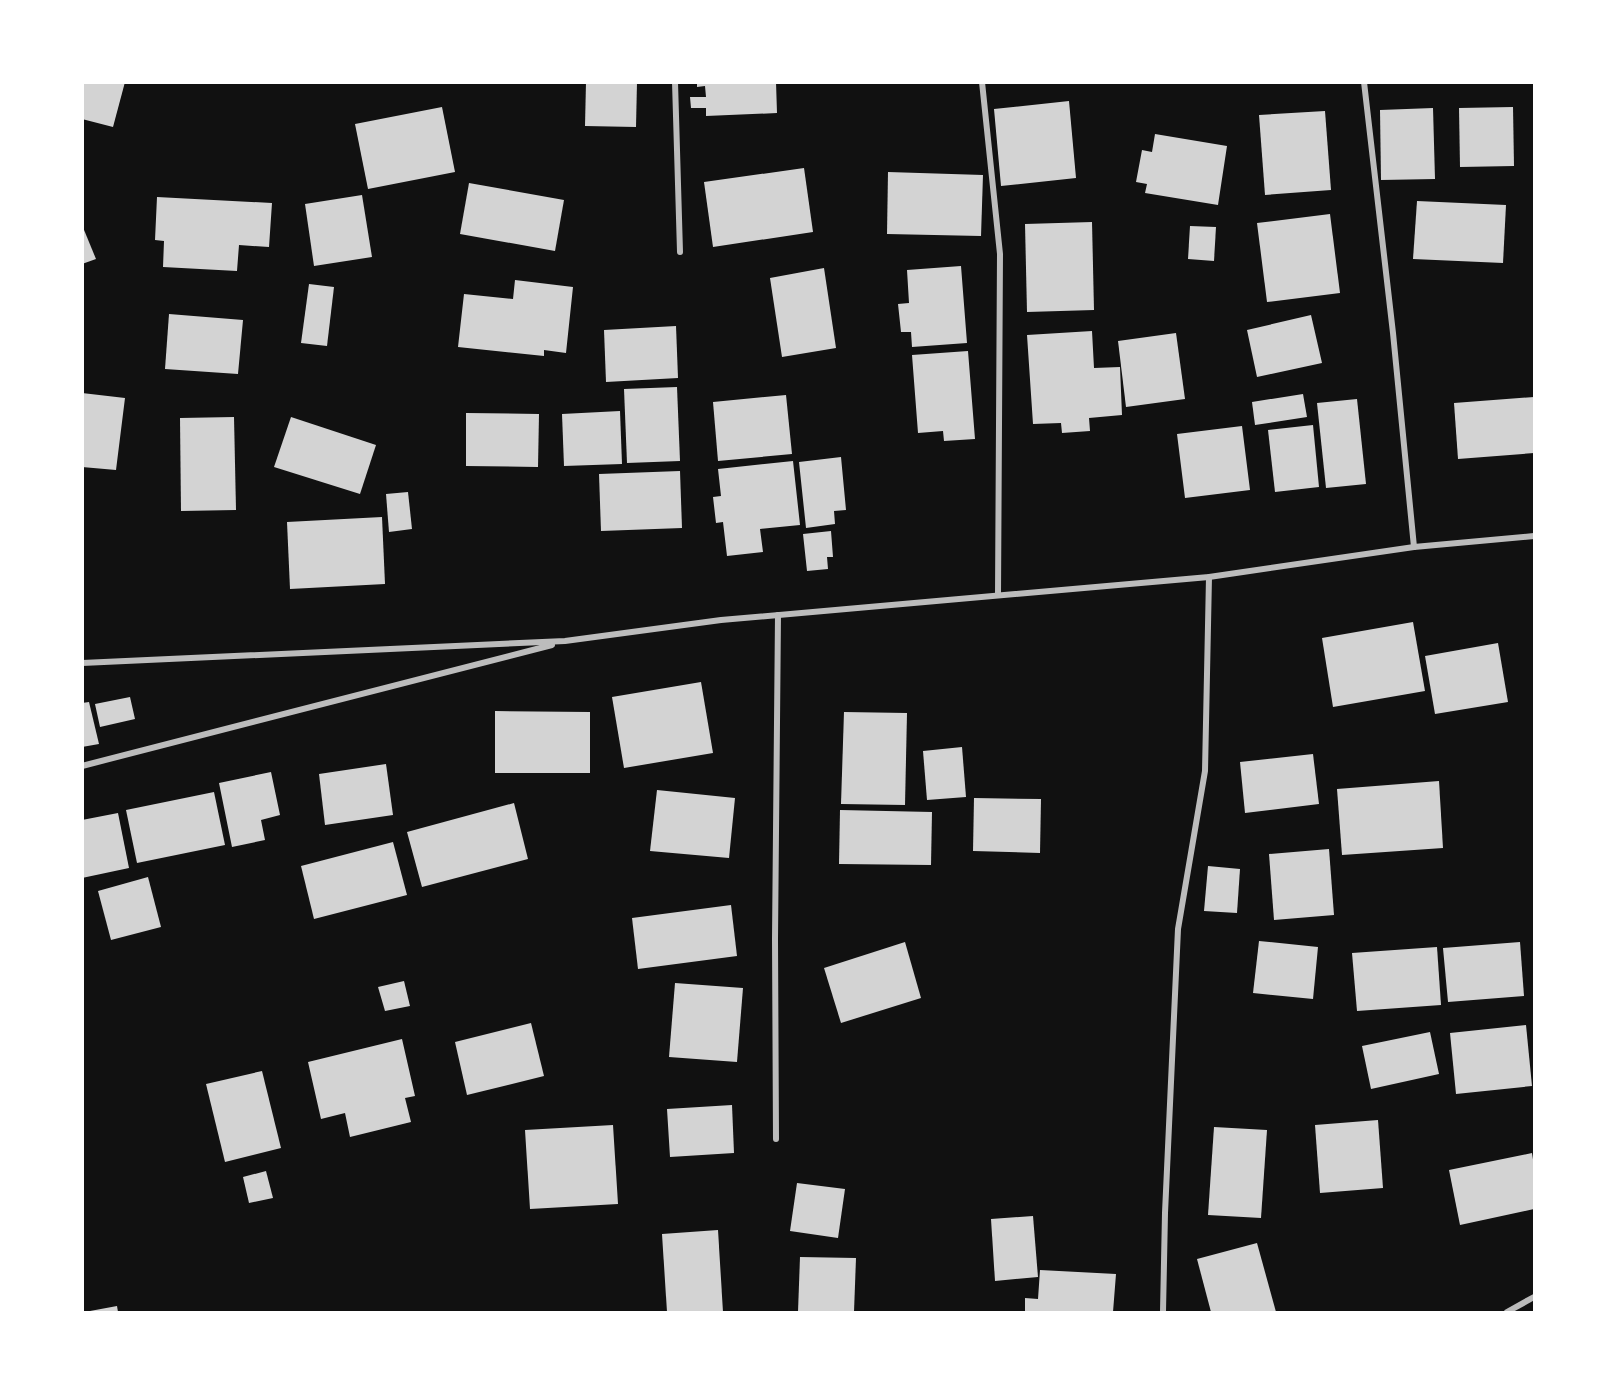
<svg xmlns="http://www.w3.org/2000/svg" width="1617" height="1395" font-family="Commissioner,sans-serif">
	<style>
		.building { fill: #d3d3d3 }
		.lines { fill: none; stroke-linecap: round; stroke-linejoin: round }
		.minor { stroke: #bcbcbc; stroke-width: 6 }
	</style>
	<rect width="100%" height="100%" fill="#111"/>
	<g class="building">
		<path d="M82,82H125L113,127L82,119Z"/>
		<path d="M586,82H637L636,127L585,126Z"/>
		<path d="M697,82H776L777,113L706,116V108H691L690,97H706L705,86L697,87Z"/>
		<path d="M1069,101L1076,178L1001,186L994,109Z"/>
		<path d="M442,107L455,172L368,189L355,124Z"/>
		<path d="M1513,107L1514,166L1460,167L1459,108Z"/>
		<path d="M1433,108L1435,179L1381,180L1380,110Z"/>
		<path d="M1325,111L1331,190L1265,195L1259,115Z"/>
		<path d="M1155,134L1227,146L1218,205L1145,193L1147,184L1136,182L1142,150L1152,152Z"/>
		<path d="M804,168L813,232L713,247L704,182Z"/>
		<path d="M888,172L983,175L981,236L887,234Z"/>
		<path d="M469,183L564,200L555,251L460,234Z"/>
		<path d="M362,195L372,257L314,266L305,204Z"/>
		<path d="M157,197L272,203L269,247L239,245L237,271L163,267L164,241L155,240Z"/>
		<path d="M1417,201L1506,205L1503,263L1413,259Z"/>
		<path d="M1330,214L1340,293L1267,302L1257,223Z"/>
		<path d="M1092,222L1094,310L1027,312L1025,224Z"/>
		<path d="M82,225L96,259L82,264Z"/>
		<path d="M1190,226L1216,227L1214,261L1188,259Z"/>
		<path d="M961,266L967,343L912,347L911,332H901L898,304L909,303L907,270Z"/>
		<path d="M824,268L836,348L782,357L770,278Z"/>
		<path d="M515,280L573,287L566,353L544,350V356L458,347L464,294L513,299Z"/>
		<path d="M309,284L334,287L327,346L301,343Z"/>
		<path d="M169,314L243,320L238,374L165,369Z"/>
		<path d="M1311,315L1322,363L1257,377L1247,330Z"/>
		<path d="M676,326L678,378L606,382L604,330Z"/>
		<path d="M1092,331L1094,368L1120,367L1122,415L1089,418L1090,431L1062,433L1061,423L1033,424L1027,335Z"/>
		<path d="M1176,333L1185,399L1126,407L1118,341Z"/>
		<path d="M968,351L975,439L944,441L943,431L918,433L912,355Z"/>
		<path d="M677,387L680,461L627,463L624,389Z"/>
		<path d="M82,393L125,398L116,470L82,467Z"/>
		<path d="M1303,394L1307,417L1255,425L1252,402Z"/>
		<path d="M786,395L792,454L718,461L713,402Z"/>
		<path d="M1534,397V453L1458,459L1454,403Z"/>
		<path d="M1357,399L1366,484L1326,488L1317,403Z"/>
		<path d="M620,411L622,464L564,466L562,414Z"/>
		<path d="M466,413L539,414L538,467L466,466Z"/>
		<path d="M234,417L236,510L181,511L180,418Z"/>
		<path d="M291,417L376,445L360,494L274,467Z"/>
		<path d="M1313,425L1319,487L1275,492L1268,430Z"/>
		<path d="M1242,426L1250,490L1185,498L1177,434Z"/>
		<path d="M841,457L846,510L834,511L835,524L806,528L799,462Z"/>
		<path d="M793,461L800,525L760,529L763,552L727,556L723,522L716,523L713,497L721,496L718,469Z"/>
		<path d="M680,471L682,528L601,531L599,474Z"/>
		<path d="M408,492L412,529L389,532L386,494Z"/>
		<path d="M382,517L385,584L290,589L287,522Z"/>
		<path d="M831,531L833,557H827L828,569L807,571L803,534Z"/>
		<path d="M1413,622L1425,691L1333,707L1322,638Z"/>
		<path d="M1498,643L1508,702L1435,714L1425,656Z"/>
		<path d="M701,682L713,753L624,768L612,697Z"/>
		<path d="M130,697L135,719L100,727L95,704Z"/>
		<path d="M89,702L99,744L82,747V703Z"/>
		<path d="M495,711L590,712V773H495Z"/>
		<path d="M844,712L907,713L905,805L841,804Z"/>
		<path d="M962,747L966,797L927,800L923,751Z"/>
		<path d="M1313,754L1319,804L1245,813L1240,762Z"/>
		<path d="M386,764L393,815L325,825L319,774Z"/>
		<path d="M271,772L280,815L261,820L265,840L232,847L219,783Z"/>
		<path d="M1439,781L1443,848L1342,855L1337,789Z"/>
		<path d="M657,790L735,798L729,858L650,851Z"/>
		<path d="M214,792L225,845L137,863L126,810Z"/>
		<path d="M974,798L1041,799L1040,853L973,851Z"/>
		<path d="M514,803L528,859L422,887L407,832Z"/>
		<path d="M840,810L932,812L931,865L839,864Z"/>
		<path d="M118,813L129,868L82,878V820Z"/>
		<path d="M393,842L407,895L314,919L301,866Z"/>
		<path d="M1329,849L1334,915L1274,920L1269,854Z"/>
		<path d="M1208,866L1240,869L1237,913L1204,911Z"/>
		<path d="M148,877L161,927L111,940L98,891Z"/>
		<path d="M731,905L737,956L638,969L632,918Z"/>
		<path d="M1259,941L1318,947L1313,999L1253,993Z"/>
		<path d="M905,942L921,998L841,1023L824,968Z"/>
		<path d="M1520,942L1524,996L1448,1002L1443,948Z"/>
		<path d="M1437,947L1441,1005L1357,1011L1352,953Z"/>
		<path d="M404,981L410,1006L385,1011L378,987Z"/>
		<path d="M675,983L743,988L737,1062L669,1057Z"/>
		<path d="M531,1023L544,1076L467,1095L455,1042Z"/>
		<path d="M1526,1025L1532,1086L1456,1094L1450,1033Z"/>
		<path d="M1430,1032L1439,1074L1371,1089L1362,1046Z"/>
		<path d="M402,1039L415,1096L405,1098L411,1122L350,1137L345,1113L321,1119L308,1062Z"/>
		<path d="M262,1071L281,1148L225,1162L206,1084Z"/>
		<path d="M732,1105L734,1153L670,1157L667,1109Z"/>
		<path d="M1378,1120L1383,1188L1320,1193L1315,1125Z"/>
		<path d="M613,1125L618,1204L530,1209L525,1130Z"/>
		<path d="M1214,1127L1267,1130L1261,1218L1208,1215Z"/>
		<path d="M1532,1153L1534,1166V1209L1460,1225L1449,1170Z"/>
		<path d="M266,1171L273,1198L249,1203L243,1177Z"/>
		<path d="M797,1183L845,1189L838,1238L790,1231Z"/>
		<path d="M1033,1216L1038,1277L995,1281L991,1219Z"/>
		<path d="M718,1230L723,1312H667L662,1234Z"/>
		<path d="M1257,1243L1276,1312H1211L1197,1259Z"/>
		<path d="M800,1257L856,1258L854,1312H798Z"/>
		<path d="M1040,1270L1116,1274L1113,1312H1025V1298L1038,1299Z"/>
		<path d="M117,1306L118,1312H90V1311Z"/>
	</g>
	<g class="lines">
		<g class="minor">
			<path d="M675,82L680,252"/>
			<path d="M982,82L1000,254L998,595"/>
			<path d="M1364,82L1393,333L1414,547"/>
			<path d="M82,663L565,641L721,620L1209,577L1414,547L1534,536"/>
			<path d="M82,766L552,645"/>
			<path d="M776,1139L775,939L778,615"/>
			<path d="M1163,1312L1165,1213L1178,929L1205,771L1209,577"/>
			<path d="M1507,1312L1534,1297"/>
		</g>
	</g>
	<rect width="1617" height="1395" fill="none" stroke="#ffffff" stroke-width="168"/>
</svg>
